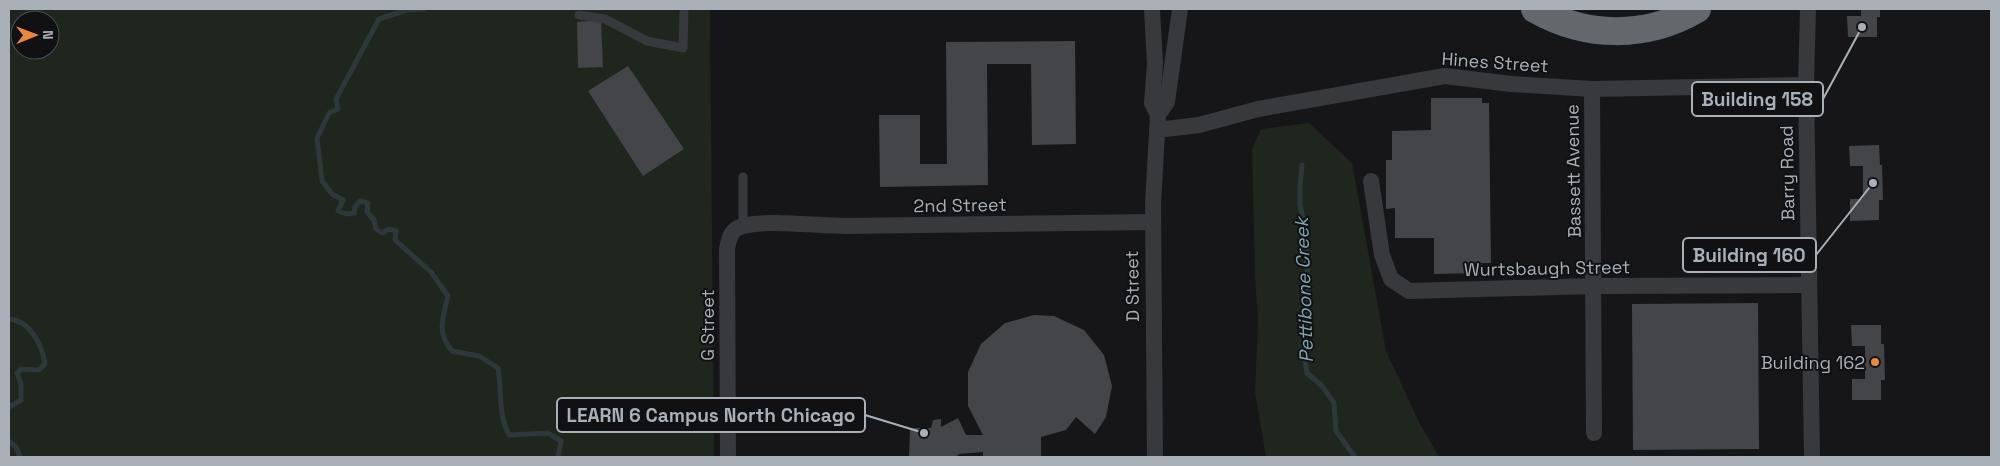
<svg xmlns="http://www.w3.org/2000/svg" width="2000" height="466" font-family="'Space Grotesk',sans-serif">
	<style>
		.green { fill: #1f261e; fill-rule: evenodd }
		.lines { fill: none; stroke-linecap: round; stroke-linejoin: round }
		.stream { stroke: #2d383b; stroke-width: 5 }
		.building { fill: #434548 }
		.lane { stroke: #37393d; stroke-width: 9 }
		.street { stroke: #37393d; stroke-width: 16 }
		.highway { stroke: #63686d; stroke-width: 28 }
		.poi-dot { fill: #ea893c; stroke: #111113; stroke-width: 2 }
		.labels { text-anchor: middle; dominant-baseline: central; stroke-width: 4; stroke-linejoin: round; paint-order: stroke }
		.street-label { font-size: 18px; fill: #a9b0b7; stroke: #111113 }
		.poi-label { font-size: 18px; fill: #a9b0b7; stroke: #111113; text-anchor: end }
		.water-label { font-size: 19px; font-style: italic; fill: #81a5b1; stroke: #111113 }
		.leader { fill: none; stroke: #a9b0b7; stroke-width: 2 }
		.callout-dot { fill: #a9b0b7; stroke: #111113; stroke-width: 2 }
		.callout { fill: #111113; stroke: #a9b0b7; stroke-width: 2 }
		.callout-label { font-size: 19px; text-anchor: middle; font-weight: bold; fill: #a9b0b7 }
	</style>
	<rect width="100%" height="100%" fill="#161618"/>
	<g class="green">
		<path d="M9,9H710L714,457H9ZM20,20H50V50H20Z"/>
		<path d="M1309,123L1352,163L1386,351L1419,422L1439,457H1266L1255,392L1258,320L1255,276L1252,149L1261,129Z"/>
	</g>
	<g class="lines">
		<g class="stream">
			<path d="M424,9L407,10L379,19L336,99L338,109L329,113L317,138L322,181L332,194L343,200L338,211L346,214L354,213L355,207L360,201L368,203L367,212L374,220L376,229L382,233L389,229L396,231L395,240L431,272L448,296C443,319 436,332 452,351L479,356L498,368C502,390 498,415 509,435L548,433L561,441L558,457"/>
			<path d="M1302,165L1300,186V205L1305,228L1308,290V329L1303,347L1307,373L1322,386L1334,403L1336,431L1355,457"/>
			<path d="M9,319C30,321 42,344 45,364L39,370L21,369L17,373L21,384V400L9,407"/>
			<path d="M9,441L16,447L20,457"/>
		</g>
	</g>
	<g class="building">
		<path d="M1861,9H1880V17H1877V37H1848L1847,16H1861Z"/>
		<path d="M601,20L603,67L578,68L577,22Z"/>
		<path d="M1075,41L1076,144L1032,145L1031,64H987L988,185L880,187L879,115H920V164H947L946,42Z"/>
		<path d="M628,66L684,149L643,176L588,91Z"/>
		<path d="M1431,98H1482V103H1489L1491,263H1481L1482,273L1434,274V238H1395V208L1386,209V160H1392V131L1431,130Z"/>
		<path d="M1879,145L1880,165H1882L1883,200H1879V220L1850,221V199H1863V166H1850L1849,146Z"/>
		<path d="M1758,303L1759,449L1633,450L1632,304Z"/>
		<path d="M1034,315L1054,316L1084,330L1104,355L1112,386L1106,417L1095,434L1076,417L1066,430L1041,437V457H983V452L959,454L956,457H909L910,428H931L933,420L941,419V427L958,418L966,435H983L968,406V372L981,344L1005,323Z"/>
		<path d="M1851,325H1881V344H1884L1885,380H1881V400H1852V379H1865V346H1852Z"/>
	</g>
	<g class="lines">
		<g class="lane">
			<path d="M579,15L605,19L647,41L683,48L684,9"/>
			<path d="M743,177V226"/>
		</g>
		<g class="street">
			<path d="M1152,9L1155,64L1152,103L1158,115"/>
			<path d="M1808,9L1806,85L1812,457"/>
			<path d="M1592,89L1594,433"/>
			<path d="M1157,130L1199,125L1258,109L1445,76L1511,84L1592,89L1806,85"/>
			<path d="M1371,181L1382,255L1391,279L1409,291L1594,286L1808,285"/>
			<path d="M728,457L727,249C729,238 731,229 743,226C769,219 816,226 845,226C947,225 1049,224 1152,222"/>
			<path d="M1155,457L1153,204L1158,115L1167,102L1180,9"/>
		</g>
		<path class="highway" d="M1535,9C1586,38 1646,39 1697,9"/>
	</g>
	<circle class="poi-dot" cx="1875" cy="362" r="5"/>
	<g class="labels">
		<g class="street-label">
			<text transform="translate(1495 62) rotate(4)">Hines Street</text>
			<text transform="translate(1573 171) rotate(-91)">Bassett Avenue</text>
			<text transform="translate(1787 173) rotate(-91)">Barry Road</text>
			<text transform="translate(960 205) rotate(-1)">2nd Street</text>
			<text transform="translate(1547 268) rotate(-1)">Wurtsbaugh Street</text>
			<text transform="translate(1132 286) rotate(-91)">D Street</text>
			<text transform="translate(707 325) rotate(-90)">G Street</text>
		</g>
		<g class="poi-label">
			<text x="1865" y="362">Building 162</text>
		</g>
		<g class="water-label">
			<text transform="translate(1304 290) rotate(-92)">Pettibone Creek</text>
		</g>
	</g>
	<path class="leader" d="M1862 27L1823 99M1873 183L1816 255M924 433L865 415"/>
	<g class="callout-dot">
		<circle cx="1862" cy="27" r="5"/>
		<circle cx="1873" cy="183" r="5"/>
		<circle cx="924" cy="433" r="5"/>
	</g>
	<g class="callout">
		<rect x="1692" y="82" width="131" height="34" rx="5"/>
		<rect x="1683" y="238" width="133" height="34" rx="5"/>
		<rect x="557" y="398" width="308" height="34" rx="5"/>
	</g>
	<g class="callout-label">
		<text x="1757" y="106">Building 158</text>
		<text x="1749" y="262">Building 160</text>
		<text x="711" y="422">LEARN 6 Campus North Chicago</text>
	</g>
	<rect width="2000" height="466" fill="none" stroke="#a9b0b7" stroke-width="20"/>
	<g transform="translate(35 35) rotate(89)"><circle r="24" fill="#111113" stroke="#4e5155"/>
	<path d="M0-4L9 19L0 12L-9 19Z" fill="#ea893c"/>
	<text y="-8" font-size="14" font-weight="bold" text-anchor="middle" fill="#a9b0b7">N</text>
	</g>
</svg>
